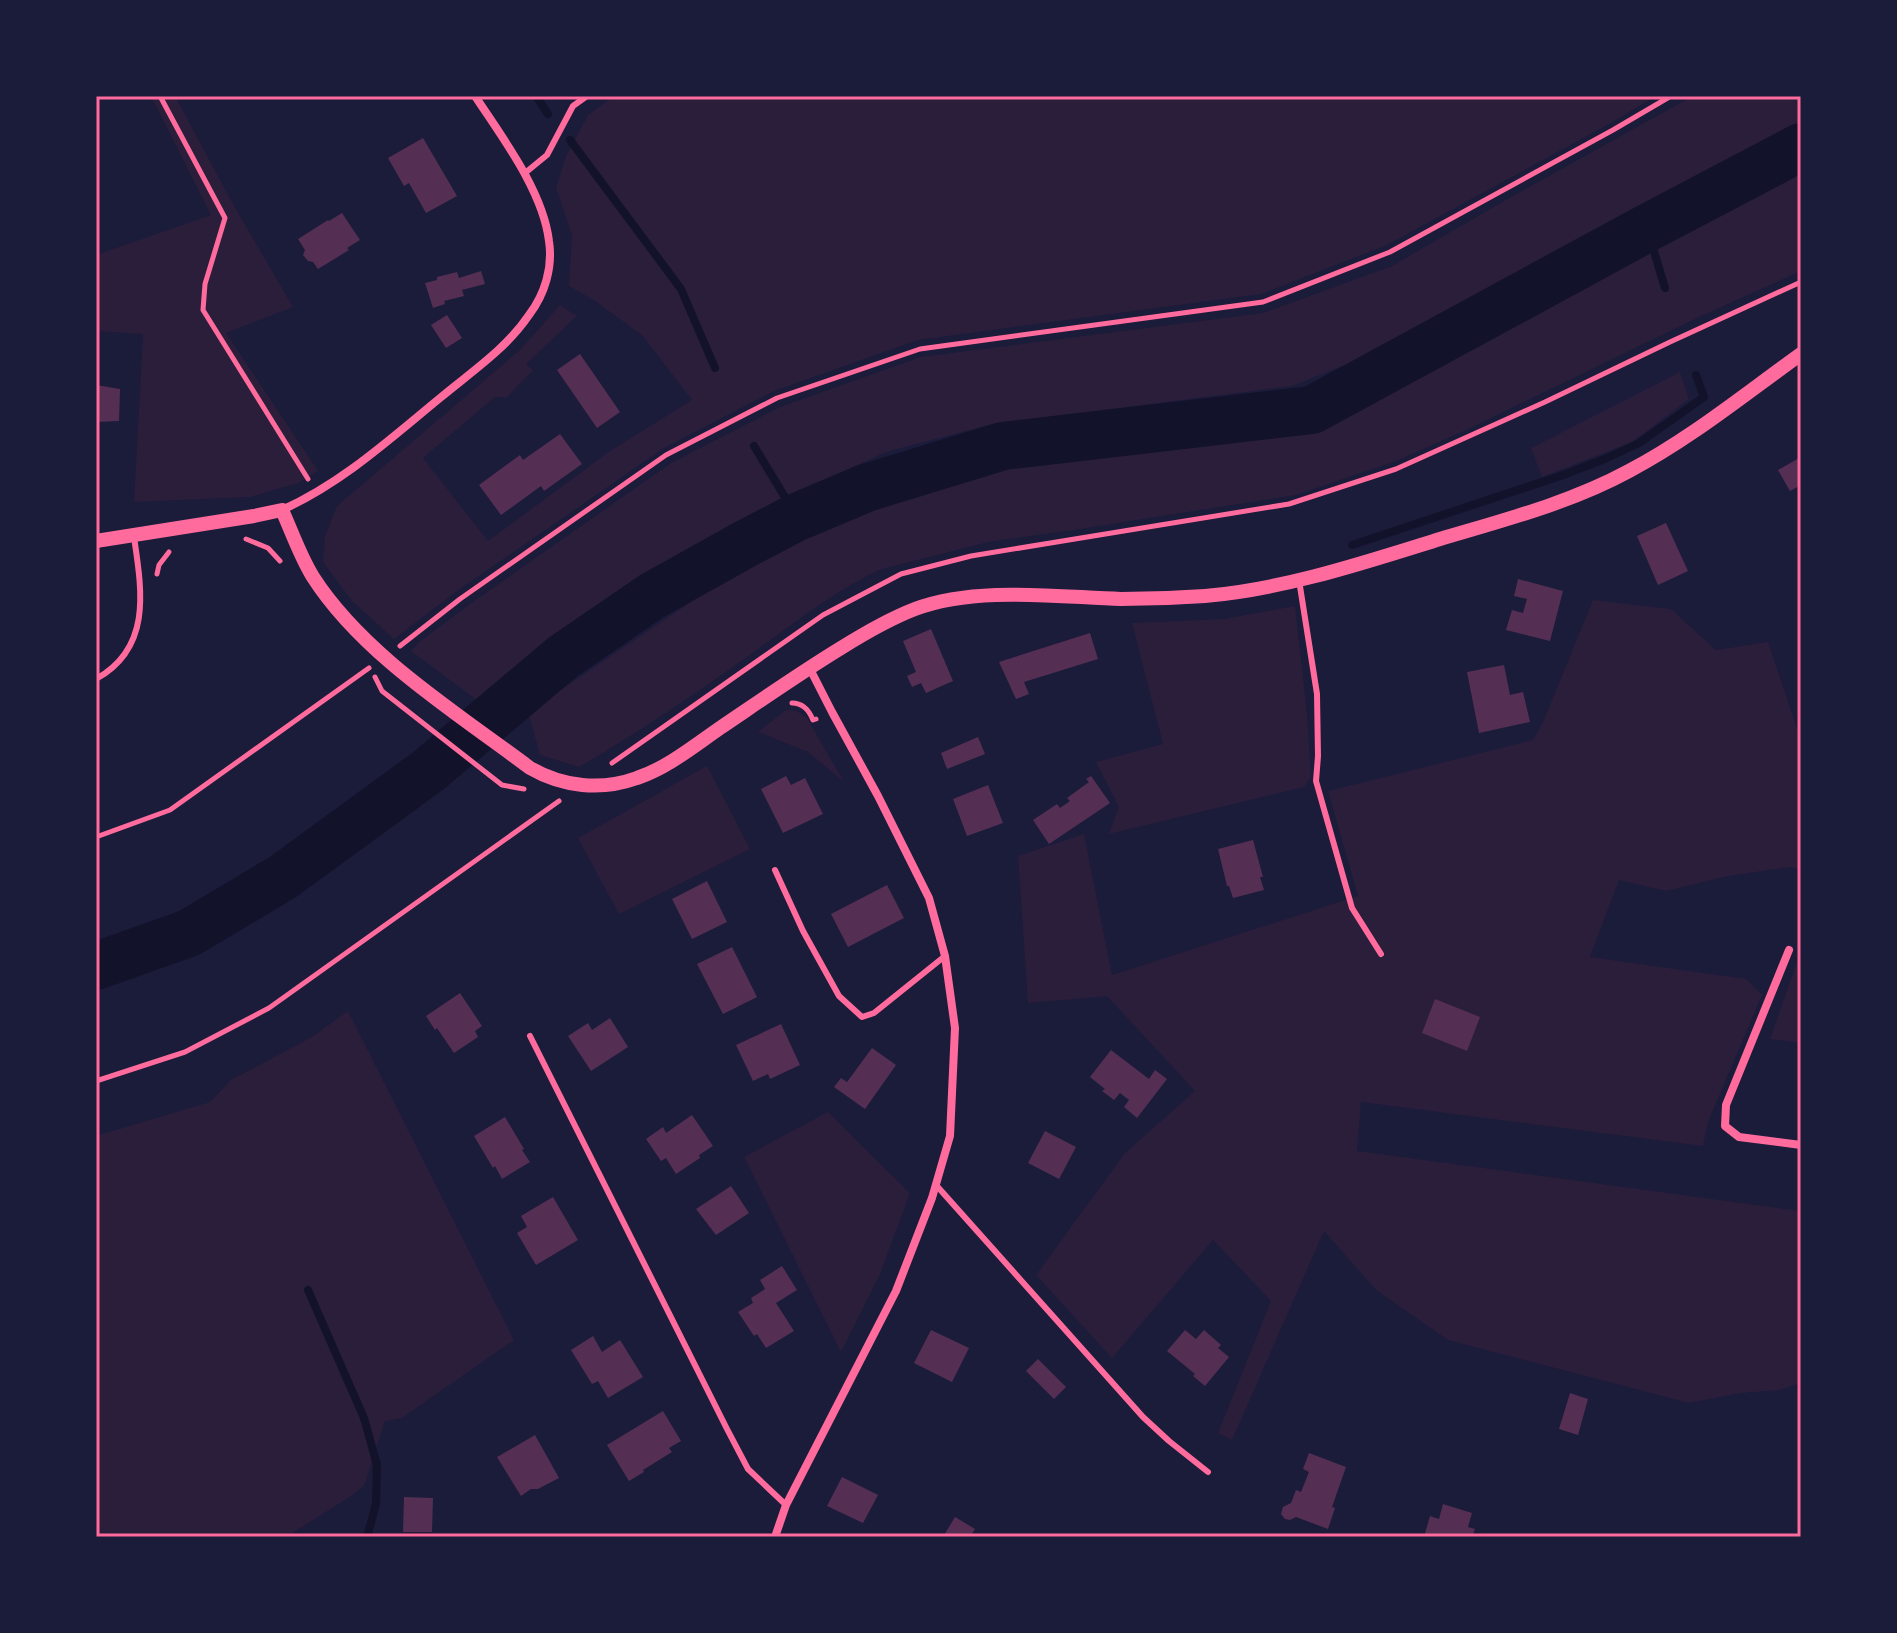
<svg xmlns="http://www.w3.org/2000/svg" width="1897" height="1633" font-family="'Asap Condensed',sans-serif">
	<style>
		.green { fill: #2a1e3b }
		.lines { fill: none; stroke-linecap: round; stroke-linejoin: round }
		.stream { stroke: #12122b; stroke-width: 8 }
		.river { stroke: #12122b; stroke-width: 48 }
		.building { fill: #542f53 }
		.path { stroke: #ff6b9d; stroke-width: 5 }
		.service { stroke: #ff6b9d; stroke-width: 6 }
		.minor { stroke: #ff6b9d; stroke-width: 8 }
		.tertiary { stroke: #ff6b9d; stroke-width: 14 }
		.neatline { fill: none; stroke: #ff6b9d; stroke-width: 3 }
	</style>
	<rect width="100%" height="100%" fill="#1b1b3a"/>
	<g class="green">
		<path d="M151,96H175L233,204L293,307L226,333L318,471L298,483L250,497L134,502L143,334L96,331V255L211,215Z"/>
		<path d="M614,96H1656L1609,124L1387,245L1261,294L918,340L774,391L664,448L457,591L394,639L352,601L323,562L325,536L337,506L521,349L560,305L577,316L526,364L533,370L507,397H495L423,458L488,541L610,451L692,400L642,335L592,299L569,286L572,235L556,188L566,156L588,115Z"/>
		<path d="M1693,96H1801V123L1528,272L1370,355L1292,386L993,424L886,452L777,501L604,603L486,707L411,651L419,642L470,604L671,463L780,407L921,357L1263,313L1392,266L1511,197Z"/>
		<path d="M1801,170V271L1699,317L1464,431L1396,461L1296,495L1073,530L988,542L882,569C836,589 795,623 754,652C697,693 639,732 579,767L540,755L528,712L756,558L895,499L1026,456L1334,423Z"/>
		<path d="M1680,372L1689,399L1632,442L1542,477L1531,448Z"/>
		<path d="M1593,600L1671,609L1716,650L1768,642L1801,740V870L1791,867L1728,876L1666,891L1619,880L1590,957L1746,979L1762,995L1708,1122L1703,1146L1361,1102L1357,1151L1801,1211V1383L1780,1390L1741,1393L1689,1403L1448,1340L1376,1290L1324,1231L1232,1440L1218,1433L1271,1301L1213,1240L1112,1358L1036,1275L1125,1153L1195,1091L1107,996L1028,1003L1018,856L1084,834L1112,975L1358,896L1328,791L1533,740L1543,722Z"/>
		<path d="M1295,606L1307,713L1311,777L1304,787L1109,834L1119,807L1096,762L1163,744L1132,623L1224,619Z"/>
		<path d="M786,710L797,711L807,718L844,782L808,752L758,732Z"/>
		<path d="M707,766L750,849L619,914L578,838Z"/>
		<path d="M1797,962H1801V1043L1770,1039Z"/>
		<path d="M348,1011L514,1340L402,1418L385,1421L364,1486L348,1498L286,1537H96V1136L210,1102L231,1080L312,1037Z"/>
		<path d="M828,1112L910,1193L880,1274L841,1352L744,1157Z"/>
	</g>
	<g class="lines">
		<g class="stream">
			<path d="M536,96L548,114"/>
			<path d="M570,140L681,289L715,368"/>
			<path d="M1647,228L1665,288"/>
			<path d="M754,446L797,517"/>
			<path d="M1352,545L1566,474L1607,458L1639,443L1704,397L1696,375"/>
			<path d="M308,1290L364,1418L377,1465L376,1504L367,1537"/>
		</g>
		<path class="river" d="M96,966L189,933L283,877L428,771L563,657L652,596L747,543L797,517L866,488L1003,446L1312,410L1647,228L1801,147"/>
	</g>
	<g class="building">
		<path d="M423,138L457,196L426,213L409,183L404,186L388,158Z"/>
		<path d="M342,213L360,240L347,248L349,250L318,269L313,262L308,261L303,255L305,250L298,239L328,220L329,221Z"/>
		<path d="M481,271L485,284L462,290L464,296L444,301L445,304L433,308L425,283L437,280V277L457,272L459,278Z"/>
		<path d="M447,315L462,338L446,348L431,325Z"/>
		<path d="M580,354L620,412L597,428L557,370Z"/>
		<path d="M96,385L120,389L119,421L96,422Z"/>
		<path d="M560,434L582,464L544,491L541,486L501,515L479,485L520,455L523,460Z"/>
		<path d="M1801,457V485L1790,491L1778,470Z"/>
		<path d="M1666,523L1688,571L1658,585L1637,536Z"/>
		<path d="M1518,579L1563,591L1550,641L1506,630L1512,610L1523,613L1527,599L1514,596Z"/>
		<path d="M931,629L953,681L926,693L921,683L912,687L907,676L916,672L903,641Z"/>
		<path d="M1090,633L1098,659L1024,682L1029,694L1016,699L999,662Z"/>
		<path d="M1504,665L1510,695L1523,692L1530,722L1479,733L1467,672Z"/>
		<path d="M978,737L985,754L947,769L941,753Z"/>
		<path d="M786,776L791,785L805,778L823,814L783,833L761,789Z"/>
		<path d="M1091,776L1110,803L1049,844L1033,820L1057,804L1060,808L1070,801L1067,798L1089,782L1086,779Z"/>
		<path d="M988,785L1003,823L967,836L953,799Z"/>
		<path d="M1253,840L1263,877H1260L1264,890L1233,898L1229,886H1227L1218,849Z"/>
		<path d="M707,881L727,922L692,939L672,899Z"/>
		<path d="M887,885L904,918L848,947L831,914Z"/>
		<path d="M732,947L757,997L723,1014L697,964Z"/>
		<path d="M460,993L482,1026L475,1031L478,1037L454,1053L437,1028L435,1030L426,1016Z"/>
		<path d="M1435,999L1480,1017L1467,1051L1422,1033Z"/>
		<path d="M610,1018L628,1047L591,1071L568,1036L588,1023L592,1030Z"/>
		<path d="M781,1024L800,1065L770,1079L768,1074L753,1081L736,1045Z"/>
		<path d="M872,1048L896,1065L865,1109L834,1087L841,1078L847,1082Z"/>
		<path d="M1111,1050L1149,1079L1155,1070L1167,1079L1137,1118L1124,1107L1129,1100L1120,1093L1114,1100L1102,1091L1105,1089L1090,1077Z"/>
		<path d="M692,1115L713,1146L699,1155L700,1158L676,1174L666,1158L661,1161L646,1139L663,1127L666,1133Z"/>
		<path d="M505,1117L524,1149L522,1150L530,1162L502,1179L495,1166L493,1168L474,1136Z"/>
		<path d="M1045,1131L1076,1147L1059,1179L1028,1163Z"/>
		<path d="M731,1186L749,1213L716,1235L696,1209Z"/>
		<path d="M553,1197L578,1240L536,1265L517,1233L527,1227L521,1216Z"/>
		<path d="M782,1266L797,1290L776,1303L794,1331L766,1348L757,1334L754,1336L738,1312L753,1303L751,1298L765,1289L760,1280Z"/>
		<path d="M931,1330L969,1348L952,1382L914,1363Z"/>
		<path d="M1185,1330L1196,1339L1204,1330L1221,1345L1218,1348L1229,1357L1205,1386L1193,1376L1195,1374L1167,1351Z"/>
		<path d="M593,1336L602,1352L620,1340L643,1377L608,1398L598,1381L592,1384L571,1350Z"/>
		<path d="M1038,1359L1066,1387L1054,1399L1026,1371Z"/>
		<path d="M1570,1393L1588,1399L1578,1435L1559,1429Z"/>
		<path d="M663,1411L681,1441L669,1448L672,1452L643,1470L644,1472L629,1481L607,1445Z"/>
		<path d="M535,1435L559,1478L538,1489H531L521,1496L497,1457Z"/>
		<path d="M1309,1453L1346,1467L1332,1507L1335,1508L1328,1529L1296,1517L1290,1520L1285,1519L1281,1514L1283,1507L1291,1503L1296,1490L1301,1492L1309,1472L1303,1469Z"/>
		<path d="M842,1477L878,1495L863,1523L827,1506Z"/>
		<path d="M404,1497L433,1498L432,1532H403Z"/>
		<path d="M1443,1504L1472,1513L1468,1527L1475,1529L1472,1537H1424L1430,1516L1439,1519Z"/>
		<path d="M955,1517L975,1529L970,1537H943Z"/>
	</g>
	<g class="lines">
		<g class="path">
			<path d="M160,96L225,218L205,284L203,310L308,479"/>
			<path d="M246,539L268,548L280,561"/>
			<path d="M157,574L159,565L169,552"/>
			<path d="M400,646L460,599L666,455L777,398L920,349L1263,302L1390,252L1613,130L1671,96"/>
			<path d="M375,677L382,691L502,785L524,789"/>
			<path d="M792,703C803,703 809,710 813,720L816,719"/>
			<path d="M612,763L823,615L901,574L971,556L1289,504L1396,469L1545,402L1670,342L1801,282"/>
			<path d="M96,837L170,810L369,668"/>
			<path d="M96,1081L185,1052L269,1008L559,801"/>
		</g>
		<g class="service">
			<path d="M525,173L547,155L573,106L587,96"/>
			<path d="M1299,580L1317,694L1318,756L1316,781L1352,908L1381,954"/>
			<path d="M96,679C152,648 142,591 134,537"/>
			<path d="M775,870L803,931L839,996L862,1017L874,1013L945,956"/>
			<path d="M530,1036L727,1429L748,1469L786,1505"/>
			<path d="M936,1185L1143,1417L1169,1441L1208,1472"/>
		</g>
		<g class="minor">
			<path d="M282,510C342,483 390,439 440,398C471,372 506,349 529,315C545,294 553,267 549,241C543,191 502,137 475,96"/>
			<path d="M1789,950L1726,1105L1725,1126L1739,1137L1801,1145"/>
			<path d="M775,1537L786,1505L896,1291L932,1198L950,1136L955,1028L945,956L929,898L878,796L832,712L809,667"/>
		</g>
		<path class="tertiary" d="M96,541L254,516L282,510C292,532 300,556 313,577C363,655 457,713 530,768C563,787 601,791 637,778C667,768 694,746 720,728C760,701 800,673 841,648C865,633 889,619 915,609C976,586 1057,597 1121,599C1149,599 1177,598 1205,596C1285,589 1363,563 1440,539C1504,520 1570,503 1629,471C1690,439 1745,394 1801,354"/>
	</g>
	<rect width="1897" height="1633" fill="none" stroke="#1b1b3a" stroke-width="196"/>
	<rect x="98" y="98" width="1701" height="1437" class="neatline"/>
</svg>
